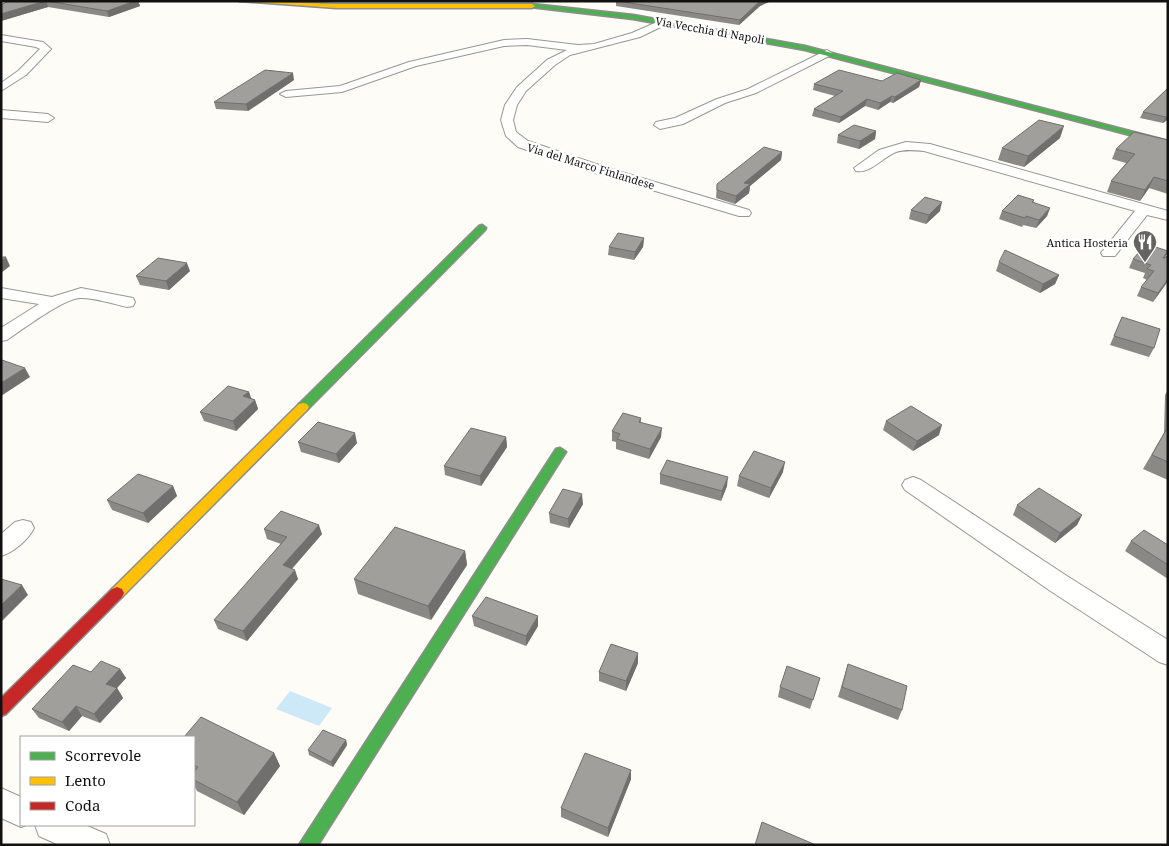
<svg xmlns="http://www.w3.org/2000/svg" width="1169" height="846" font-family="'Noto Serif',serif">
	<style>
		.water { fill: #cde8f7 }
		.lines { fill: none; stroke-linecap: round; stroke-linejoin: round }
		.street-casing { stroke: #979795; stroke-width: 2 }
		.fast-casing { stroke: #8e8d8b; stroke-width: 3 }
		.slow-casing { stroke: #8e8d8b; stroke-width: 3 }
		.jam-casing { stroke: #8e8d8b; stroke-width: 3 }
		.street { fill: #fffffe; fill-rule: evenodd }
		.fast { fill: #4caf50; fill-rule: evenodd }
		.slow { fill: #ffc107; fill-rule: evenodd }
		.jam { fill: #c62828; fill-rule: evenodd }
		.wall { fill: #8a8986 }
		.shaded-wall { fill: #716f6d }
		.building { fill: #a19f9c; stroke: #716f6d }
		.labels { text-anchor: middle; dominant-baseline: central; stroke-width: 5; stroke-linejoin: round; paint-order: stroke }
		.far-street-label { font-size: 11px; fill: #111; stroke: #fff }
		.far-poi-label { font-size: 11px; fill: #111; stroke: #fff; text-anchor: end }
	</style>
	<rect width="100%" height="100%" fill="#fdfcf7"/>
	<path class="water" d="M290,691L332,708L319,726L276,709Z"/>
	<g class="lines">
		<g class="street-casing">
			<g id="street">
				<path d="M664,19L669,22L667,24L640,37L570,55L555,65L526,91L517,105L513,120L516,132L528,141L605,167L749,210L751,213L749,216H739L595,173L518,147L506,136L501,120L505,105L517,87L547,60L567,50L527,45L504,46L416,66L342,92L286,97L280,94L286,91L340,86L409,62L504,40L527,39L578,45L594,44L632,33Z"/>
				<path d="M1,35L43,42L51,49L26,75L1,91V83L18,71L40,49L36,47L1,41Z"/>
				<path d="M827,50L832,53L831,55L756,93L725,103L683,124L660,129L654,125L656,122L675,118L717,99L748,89Z"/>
				<path d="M1,110L48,114L54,118L48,122L1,118Z"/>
				<path d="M906,142L930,144L1168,211V220L1147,215L1115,256H1103L1101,253L1135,211L924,151C915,150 905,149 896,152C883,157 870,174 856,171L854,168L879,150Z"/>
				<path d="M1,288L52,297L81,288L133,298L135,302L133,306L127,307C113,304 96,298 81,298C64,298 23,329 7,340L1,341V328L39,304L1,298Z"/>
				<path d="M913,477L921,480L1067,576L1168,640V665L1159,662L1049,590L905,490L902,485L905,480Z"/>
				<path d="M23,520L31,522L34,528C28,540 14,552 1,556V534L15,522Z"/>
				<path d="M1,788L21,797V825H26L21,827L1,818Z"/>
				<path d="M35,825H85L106,834L110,845H59L39,836Z"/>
			</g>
		</g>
		<g class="fast-casing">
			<g id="fast">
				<path d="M532,4L633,15L805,46L1168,141V145L805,50L633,19L530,7Z"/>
				<path d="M482,225L486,228L485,230L307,410H299L297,407L299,404L479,226Z"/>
				<path d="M560,448L566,452L564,455L318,845H299L556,449Z"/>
			</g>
		</g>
		<g class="slow-casing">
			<g id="slow">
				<path d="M239,1L336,4H532L535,6L532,8H336Z"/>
				<path d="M303,403L307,404L309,407L307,410L122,597L117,599L112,597L110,593L112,589L299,404Z"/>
			</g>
		</g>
		<g class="jam-casing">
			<path id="jam" d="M117,587L122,589L124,593L122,597L6,714L1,716V698L112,589Z"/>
		</g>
		<use href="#street" class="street"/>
		<use href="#fast" class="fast"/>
		<use href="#slow" class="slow"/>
		<use href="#jam" class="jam"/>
	</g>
	<g class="wall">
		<path d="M8,1H138L140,6L109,17L48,7L1,21V5Z"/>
		<path d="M616,1H771L760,6L739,25L616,6Z"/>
		<path d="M294,80L248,111L216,109L214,102Z"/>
		<path d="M921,80L919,87L893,103L890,102L878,110L865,106L839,123L812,116L814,109L835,96L813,90L814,84L882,81Z"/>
		<path d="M1168,88V120H1167L1163,123L1140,118L1143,112Z"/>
		<path d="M876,131L875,139L859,149L837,143L838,135Z"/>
		<path d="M1060,138L1024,167L998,160L1002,148Z"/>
		<path d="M1168,140V194L1149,188L1140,201L1107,192L1111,181L1126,163L1112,159L1116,149Z"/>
		<path d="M782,152L781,160L750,186L749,193L735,204L716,198L717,184Z"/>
		<path d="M1034,200L1033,203L1050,208L1047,216L1036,228L1023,225L1022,227L999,219L1002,211Z"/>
		<path d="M911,210L940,211L926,224L909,219Z"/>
		<path d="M644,238L643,247L634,260L608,255L609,247Z"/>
		<path d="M1168,252L1165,258L1168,255V281L1153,302L1137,296L1141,287L1147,280L1143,278L1145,273L1129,268L1133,259Z"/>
		<path d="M999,262L1059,275L1055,284L1040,293L996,271Z"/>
		<path d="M190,271L169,290L140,285L136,276Z"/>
		<path d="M1122,317L1154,348L1149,357L1110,345Z"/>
		<path d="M1168,390V480L1143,469L1164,433L1165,395Z"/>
		<path d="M249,392L251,398L255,400L258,409L236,431L204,421L200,412Z"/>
		<path d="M641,418V422L661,437L649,459L616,449V442L612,441V431Z"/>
		<path d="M886,421L939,435L913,451L883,430Z"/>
		<path d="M506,437L507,447L481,486L445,475L444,466Z"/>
		<path d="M298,442L357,443L339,463L301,452Z"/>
		<path d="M783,472L769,498L737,486L739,476Z"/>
		<path d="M660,474L727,486L721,501L660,484Z"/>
		<path d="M173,486L177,496L148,523L112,510L107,500Z"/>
		<path d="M583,504L569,528L550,523L549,513Z"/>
		<path d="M1017,505L1082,515L1077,525L1055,543L1013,515Z"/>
		<path d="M264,529L322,534L292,569L298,579L247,641L218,629L214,620L281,544L267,539Z"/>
		<path d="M1131,541L1168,545V579L1125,551Z"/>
		<path d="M465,551L467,565L431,620L358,594L354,579Z"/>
		<path d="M472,616L538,626L526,646L474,626Z"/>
		<path d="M638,663L626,691L599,681V672Z"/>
		<path d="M848,664L902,710L898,720L838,697Z"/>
		<path d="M120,669L126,678L117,688L123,698L100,723L82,716L69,731L39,718L32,709L91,672Z"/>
		<path d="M820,678L810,709L778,697L780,687Z"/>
		<path d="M194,737L274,753L280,766L244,815L197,791L194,785Z"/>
		<path d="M346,740L347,745L333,767L309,755L308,750Z"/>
		<path d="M631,770V779L608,837L561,817V808Z"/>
	</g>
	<g class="shaded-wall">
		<path d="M46,1L48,7L1,21V14Z"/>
		<path d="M135,1H138L140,6L109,17L107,11Z"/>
		<path d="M760,1H771L760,6L739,25L740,20Z"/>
		<path d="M293,73L294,80L248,111L246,104Z"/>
		<path d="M921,80L919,87L893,103L895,97Z"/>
		<path d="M892,96L890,102L878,110L880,103Z"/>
		<path d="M867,99L865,106L839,123L841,117Z"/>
		<path d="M1168,116L1167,120L1163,123L1166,117Z"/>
		<path d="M1064,126L1060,138L1024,167L1028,156Z"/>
		<path d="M876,131L875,139L859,149L860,141Z"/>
		<path d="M782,152L781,160L750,186L749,193L735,204L736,196L744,183Z"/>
		<path d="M1154,177L1149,188L1140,201L1145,190Z"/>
		<path d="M942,202L940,211L926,224L929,215Z"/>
		<path d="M1050,208L1047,216L1036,228L1039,220Z"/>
		<path d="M644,238L643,247L634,260L635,252Z"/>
		<path d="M6,257L10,266L1,273V261Z"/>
		<path d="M187,263L190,271L169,290L166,281Z"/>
		<path d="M1059,275L1055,284L1040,293L1043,284Z"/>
		<path d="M1168,279V281L1153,302L1158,293Z"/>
		<path d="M25,368L30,377L1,396V383Z"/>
		<path d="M249,392L252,401L243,396Z"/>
		<path d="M255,400L258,409L236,431L233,421Z"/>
		<path d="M942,425L939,435L913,451L917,441Z"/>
		<path d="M662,428L661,437L649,459L650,449Z"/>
		<path d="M355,433L357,443L339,463L336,454Z"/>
		<path d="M506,437L507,447L481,486L480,476Z"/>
		<path d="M785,462L783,472L769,498L771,488Z"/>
		<path d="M728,477L727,486L721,501L722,491Z"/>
		<path d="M173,486L177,496L148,523L143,513Z"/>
		<path d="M582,494L583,504L569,528L568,519Z"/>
		<path d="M1082,515L1077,525L1055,543L1060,533Z"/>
		<path d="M319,525L322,534L286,575L283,565Z"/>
		<path d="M465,551L467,565L431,620L428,606Z"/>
		<path d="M295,570L298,579L247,641L243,631Z"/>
		<path d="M22,585L28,595L2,621L1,620V605Z"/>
		<path d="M538,616V626L526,646V636Z"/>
		<path d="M638,653V663L626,691V681Z"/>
		<path d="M120,669L126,678L117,688L123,698L100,723L94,714L106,684Z"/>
		<path d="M76,706L82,716L69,731L62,722Z"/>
		<path d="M346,740L347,745L333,767L331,762Z"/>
		<path d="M274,753L280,766L244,815L237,802Z"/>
		<path d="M631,770V779L608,837V828Z"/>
	</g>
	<g class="building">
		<path d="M8,1H45L1,14V5Z"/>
		<path d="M47,1H135L107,11Z"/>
		<path d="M617,1H760L740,20Z"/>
		<path d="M265,70L293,73L246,104L214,102Z"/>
		<path d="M839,70L882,81L897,73L921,80L895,97L892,96L880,103L867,99L841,117L814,109L843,91L814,84Z"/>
		<path d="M1168,88V116L1166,117L1143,112Z"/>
		<path d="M1039,120L1064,126L1028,156L1002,148Z"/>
		<path d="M854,125L876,131L860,141L838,135Z"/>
		<path d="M1134,132L1168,140V181L1154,177L1145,190L1111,181L1135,154L1116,149Z"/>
		<path d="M764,147L782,152L744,183L750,184L736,196L717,190V184Z"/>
		<path d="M1018,195L1034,200L1032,202L1050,208L1039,220L1026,216L1025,218L1002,211Z"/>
		<path d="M925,197L942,202L929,215L911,210Z"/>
		<path d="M618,233L644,238L635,252L609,247Z"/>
		<path d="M1146,244L1168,251L1163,258H1165L1168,255V279L1158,293L1141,287L1154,271L1147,269L1151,265L1133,259Z"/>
		<path d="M1005,250L1059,275L1043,284L999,262Z"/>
		<path d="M1,257H6L1,261Z"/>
		<path d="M158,258L187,263L166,281L136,276Z"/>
		<path d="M1122,317L1160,329L1154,348L1114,336Z"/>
		<path d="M1,360H2L25,368L1,383Z"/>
		<path d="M228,386L249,392L243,396L255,400L233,421L200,412Z"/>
		<path d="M911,406L942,425L917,441L886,421Z"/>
		<path d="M623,413L641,418L639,422L662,428L650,449L617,439L620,434L612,431Z"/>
		<path d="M318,422L355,433L336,454L298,442Z"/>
		<path d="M471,428L506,437L480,476L444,466Z"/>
		<path d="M1166,430L1168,431V462L1152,455Z"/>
		<path d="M754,451L785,462L771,488L739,476Z"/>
		<path d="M667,460L728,477L722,491L660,474Z"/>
		<path d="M138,474L173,486L143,513L107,500Z"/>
		<path d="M1039,488L1082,515L1060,533L1017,505Z"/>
		<path d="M563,489L582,494L568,519L549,513Z"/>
		<path d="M281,511L319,525L283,565L295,570L243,631L214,620L287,537L264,529Z"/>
		<path d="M395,527L465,551L428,606L354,579Z"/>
		<path d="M1144,530L1168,545V565L1131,541Z"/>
		<path d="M1,579L22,585L1,605Z"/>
		<path d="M486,597L538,616L526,636L472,616Z"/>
		<path d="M611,644L638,653L626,681L599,672Z"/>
		<path d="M101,661L120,669L106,684L117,688L94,714L76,706L62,722L32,709L73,665L91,672Z"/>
		<path d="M848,664L907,686L902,710L842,687Z"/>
		<path d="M787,666L820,678L813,700L780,687Z"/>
		<path d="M201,717L274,753L237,802L194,780V772L198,767L194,765V737H184Z"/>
		<path d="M323,730L346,740L331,762L308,750Z"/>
		<path d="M585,753L631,770L608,828L561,808Z"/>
		<path d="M762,822L816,845H755Z"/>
	</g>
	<defs>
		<g id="restaurant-pin" transform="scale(1.25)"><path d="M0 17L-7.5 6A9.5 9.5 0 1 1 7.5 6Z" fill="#646362" stroke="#fff"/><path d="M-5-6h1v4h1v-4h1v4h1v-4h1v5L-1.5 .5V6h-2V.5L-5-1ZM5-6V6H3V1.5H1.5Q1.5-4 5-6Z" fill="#fff"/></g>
	</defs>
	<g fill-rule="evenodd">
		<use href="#restaurant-pin" x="1145" y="242"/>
	</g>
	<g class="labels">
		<g class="far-street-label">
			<text transform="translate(710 30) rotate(10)">Via Vecchia di Napoli</text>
			<text transform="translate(591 166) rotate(17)">Via del Marco Finlandese</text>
		</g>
		<g class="far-poi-label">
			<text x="1128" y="242">Antica Hosteria</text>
		</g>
	</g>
	<rect width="1169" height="846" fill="none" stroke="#111111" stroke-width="5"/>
	<rect x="20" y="736" width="175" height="90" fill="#ffffff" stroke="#a0a0a0"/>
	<rect x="30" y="752" width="25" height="8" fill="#4caf50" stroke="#a0a0a0"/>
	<text x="65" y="761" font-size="15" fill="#111111">Scorrevole</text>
	<rect x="30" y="777" width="25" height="8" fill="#ffc107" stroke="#a0a0a0"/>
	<text x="65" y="786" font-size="15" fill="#111111">Lento</text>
	<rect x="30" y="802" width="25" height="8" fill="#c62828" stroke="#a0a0a0"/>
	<text x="65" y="811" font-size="15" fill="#111111">Coda</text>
</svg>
